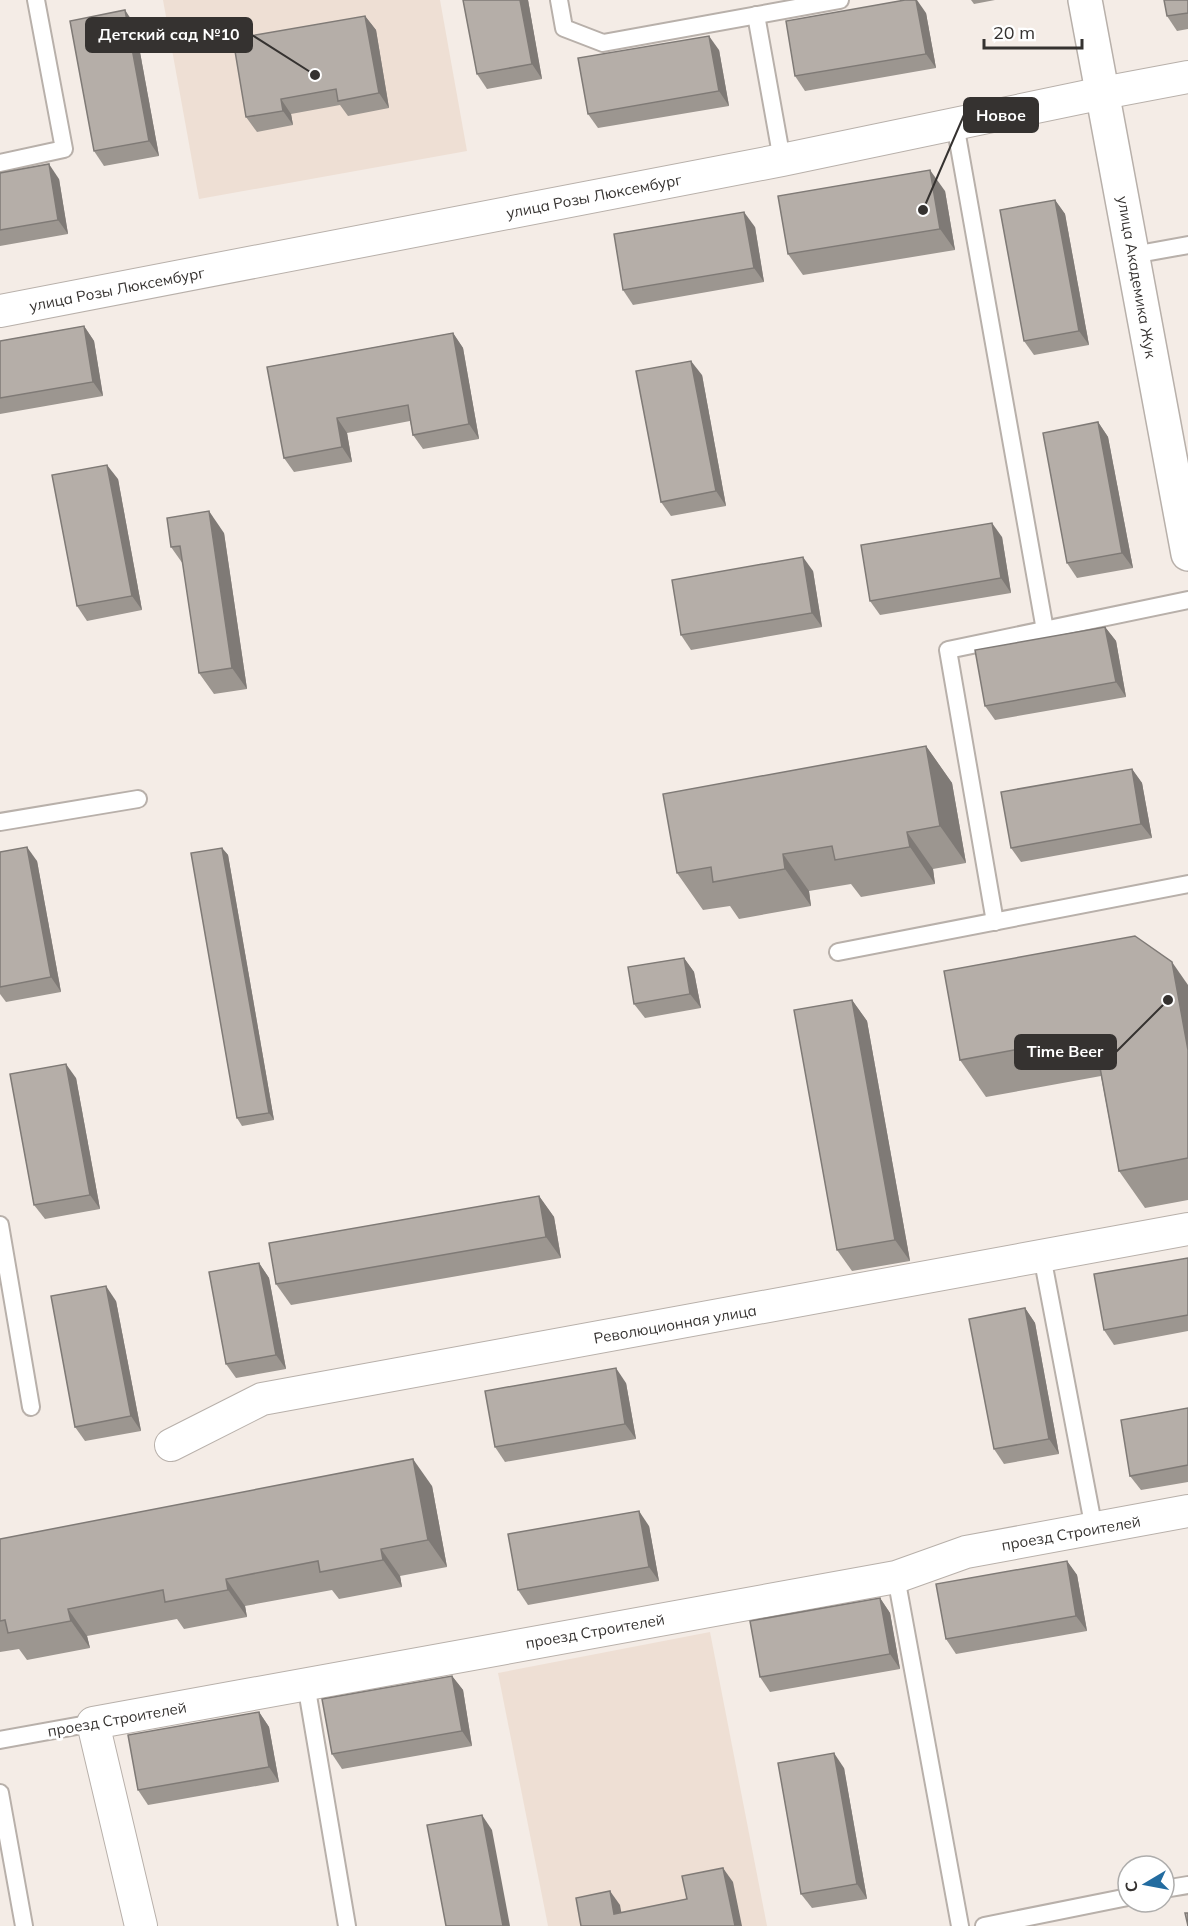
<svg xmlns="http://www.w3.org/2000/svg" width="1188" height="1926" font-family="Mulish,sans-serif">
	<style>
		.built { fill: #eedfd4 }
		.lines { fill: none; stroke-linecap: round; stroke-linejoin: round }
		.lane-casing { stroke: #b8b0aa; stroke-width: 20 }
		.street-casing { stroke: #b8b0aa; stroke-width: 34 }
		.secondary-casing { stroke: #b8b0aa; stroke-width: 36 }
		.lane { stroke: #fff; stroke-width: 16 }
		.street { stroke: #fff; stroke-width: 32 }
		.secondary { stroke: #fff; stroke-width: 33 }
		.wall { fill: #9c9690 }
		.shaded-wall { fill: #7f7a76 }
		.building { fill: #b5aea8; stroke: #7f7a76; stroke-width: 1.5 }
		.labels { text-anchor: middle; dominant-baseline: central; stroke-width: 6; stroke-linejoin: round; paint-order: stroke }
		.street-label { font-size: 15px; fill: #353230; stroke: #fff }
		.leader { fill: none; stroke: #353230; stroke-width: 2 }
		.callout-dot { fill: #353230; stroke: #fff; stroke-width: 2 }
		.callout { fill: #353230; stroke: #353230; stroke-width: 2 }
		.callout-label { font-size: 16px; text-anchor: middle; font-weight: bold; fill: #fff }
	</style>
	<rect width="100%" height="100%" fill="#f4ece6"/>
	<g class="built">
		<path d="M163,0H440L467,151L199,199Z"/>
		<path d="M710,1632L767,1926H548L498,1673Z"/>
	</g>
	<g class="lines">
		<g class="lane-casing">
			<g id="lane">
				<path d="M559,0L564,28L603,43L840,0"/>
				<path d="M756,15L782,160"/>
				<path d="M955,124L1045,630"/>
				<path d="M0,163L64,149L36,0"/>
				<path d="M1133,255L1188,245"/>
				<path d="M0,822L138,799"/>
				<path d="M995,922L948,650L1188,600"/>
				<path d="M838,952L1188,884"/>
				<path d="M0,1225L31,1407"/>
				<path d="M1042,1256L1094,1529"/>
				<path d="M896,1577L960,1926"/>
				<path d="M306,1684L347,1926"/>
				<path d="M0,1740L93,1723"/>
				<path d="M0,1793L24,1926"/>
				<path d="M1164,1889L1188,1885"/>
				<path d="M984,1926L1128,1897"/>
			</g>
		</g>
		<g class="street-casing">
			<g id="street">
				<path d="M0,311L782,160L1103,93L1188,77"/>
				<path d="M171,1445L262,1399L1188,1229"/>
				<path d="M141,1926L93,1723L896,1577L966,1552L1188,1511"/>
			</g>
		</g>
		<g class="secondary-casing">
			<path id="secondary" d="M1085,0L1188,554"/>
		</g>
		<use href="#lane" class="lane"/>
		<use href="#street" class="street"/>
		<use href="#secondary" class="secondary"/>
	</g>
	<g class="wall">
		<path d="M463,0H528L542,79L487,89L477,74Z"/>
		<path d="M971,0H995L974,4Z"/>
		<path d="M1188,0V29L1177,31L1167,16Z"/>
		<path d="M926,13L936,68L805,91L795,76Z"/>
		<path d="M365,16L376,30L389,108L348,116L340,105L291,114L293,125L257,132L246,117Z"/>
		<path d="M135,25L159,156L104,166L94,151Z"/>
		<path d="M719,50L729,106L598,128L588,114Z"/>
		<path d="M0,173L59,179L68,234L0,246Z"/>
		<path d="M945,191L955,250L803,275L788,254Z"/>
		<path d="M1055,200L1065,214L1089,345L1034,355L1024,341Z"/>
		<path d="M755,227L764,282L633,305L623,290Z"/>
		<path d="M84,326L94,341L103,396L0,414V341Z"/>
		<path d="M453,333L463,348L479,439L423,449L413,435L410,421L347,433L352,462L294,472L284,458L267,367Z"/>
		<path d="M702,375L726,506L671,516L661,502Z"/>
		<path d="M1098,422L1108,437L1133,568L1077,578L1067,563Z"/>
		<path d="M118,479L142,610L87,621L77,606Z"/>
		<path d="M224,533L247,689L214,694L199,673L183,564L171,547Z"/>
		<path d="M1002,537L1011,593L880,615L870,601Z"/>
		<path d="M813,571L822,627L691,650L681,635Z"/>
		<path d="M1105,627L1116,641L1126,697L995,720L985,706Z"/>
		<path d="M926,746L952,783L966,863L933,869L935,884L861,897L851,884L809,891L811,906L739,919L730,906L703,910L677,873Z"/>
		<path d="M1132,769L1142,783L1152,838L1021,862L1011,848Z"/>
		<path d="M222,848L228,855L274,1120L242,1126L237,1118Z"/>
		<path d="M0,852L37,861L61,992L6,1002L0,994Z"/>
		<path d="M684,958L694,972L701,1008L645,1018L634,1004Z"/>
		<path d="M1188,985V1200L1145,1208L1119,1171L1101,1076L986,1097L960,1060Z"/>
		<path d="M852,1000L867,1021L910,1261L852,1271L837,1250Z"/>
		<path d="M76,1078L100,1209L45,1219L34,1205Z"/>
		<path d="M539,1196L554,1217L561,1258L291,1305L276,1284Z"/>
		<path d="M1188,1258V1331L1114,1345L1104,1330Z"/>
		<path d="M259,1263L269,1278L286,1369L236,1378L226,1364Z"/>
		<path d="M116,1301L141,1431L85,1441L75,1427Z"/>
		<path d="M1025,1308L1035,1323L1059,1454L1004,1464L994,1449Z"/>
		<path d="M626,1383L636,1439L505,1462L495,1447Z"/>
		<path d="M1188,1408V1482L1141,1490L1130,1476Z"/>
		<path d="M432,1486L447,1567L400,1576L402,1587L339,1599L332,1590L245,1606L247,1617L184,1629L177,1619L87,1636L90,1648L27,1660L19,1649L0,1652V1539Z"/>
		<path d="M649,1526L659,1581L528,1605L518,1590Z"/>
		<path d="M1067,1561L1077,1575L1087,1631L956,1654L946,1639Z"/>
		<path d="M880,1598L890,1613L900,1669L770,1692L760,1677Z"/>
		<path d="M452,1676L463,1690L472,1746L342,1769L332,1754Z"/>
		<path d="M259,1712L269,1727L279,1782L148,1805L138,1790Z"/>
		<path d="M844,1768L867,1899L812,1908L801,1894Z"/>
	</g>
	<g class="shaded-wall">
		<path d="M520,0H528L542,79L532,64Z"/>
		<path d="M916,0H917L926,13L936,68L926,54Z"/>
		<path d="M125,10L135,25L159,156L149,141Z"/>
		<path d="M365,16L376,30L389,108L379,93Z"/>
		<path d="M709,36L719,50L729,106L719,91Z"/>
		<path d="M281,99L291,114L293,125L283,111Z"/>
		<path d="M49,164L59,179L68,234L58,220Z"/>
		<path d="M930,170L945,191L955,250L940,229Z"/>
		<path d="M1055,200L1065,214L1089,345L1079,331Z"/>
		<path d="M744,212L755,227L764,282L754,268Z"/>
		<path d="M84,326L94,341L103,396L93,382Z"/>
		<path d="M453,333L463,348L479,439L469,424Z"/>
		<path d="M691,361L702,375L726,506L716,491Z"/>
		<path d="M337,418L347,433L352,462L342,447Z"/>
		<path d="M1098,422L1108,437L1133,568L1122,553Z"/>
		<path d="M107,465L118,479L142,610L132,596Z"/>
		<path d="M209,511L224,533L247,689L232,668Z"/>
		<path d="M992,523L1002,537L1011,593L1001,578Z"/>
		<path d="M803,557L813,571L822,627L812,613Z"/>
		<path d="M1105,627L1116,641L1126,697L1116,682Z"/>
		<path d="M926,746L952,783L966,863L940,826Z"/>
		<path d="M1132,769L1142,783L1152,838L1141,824Z"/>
		<path d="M907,832L933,869L935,884L910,847Z"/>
		<path d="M27,847L37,861L61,992L51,977Z"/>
		<path d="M222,848L228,855L274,1120L269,1113Z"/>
		<path d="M783,854L809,891L811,906L785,869Z"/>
		<path d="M684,958L694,972L701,1008L690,994Z"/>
		<path d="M1172,962L1188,985V1050Z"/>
		<path d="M852,1000L867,1021L910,1261L895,1240Z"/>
		<path d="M66,1064L76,1078L100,1209L90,1195Z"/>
		<path d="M539,1196L554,1217L561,1258L546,1237Z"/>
		<path d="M259,1263L269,1278L286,1369L276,1355Z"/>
		<path d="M106,1286L116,1301L141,1431L131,1416Z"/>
		<path d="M1025,1308L1035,1323L1059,1454L1049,1439Z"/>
		<path d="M616,1368L626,1383L636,1439L625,1424Z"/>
		<path d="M413,1459L432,1486L447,1567L428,1540Z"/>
		<path d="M639,1511L649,1526L659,1581L649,1567Z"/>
		<path d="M381,1549L400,1576L402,1587L383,1560Z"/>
		<path d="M1067,1561L1077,1575L1087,1631L1076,1616Z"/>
		<path d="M226,1579L245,1606L247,1617L228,1590Z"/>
		<path d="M880,1598L890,1613L900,1669L890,1654Z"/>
		<path d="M68,1609L87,1636L90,1648L71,1621Z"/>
		<path d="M452,1676L463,1690L472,1746L462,1731Z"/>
		<path d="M259,1712L269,1727L279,1782L269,1767Z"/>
		<path d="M834,1753L844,1768L867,1899L857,1884Z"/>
		<path d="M482,1815L492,1830L510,1926H503Z"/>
		<path d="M723,1868L733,1882L742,1926H735Z"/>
		<path d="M610,1891L620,1905L624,1926L614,1914Z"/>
	</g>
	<g class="building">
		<path d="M463,0H520L532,64L477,74Z"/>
		<path d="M905,0H916L926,54L795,76L786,21Z"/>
		<path d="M1164,0H1188V13L1167,16Z"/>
		<path d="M125,10L149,141L94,151L70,21Z"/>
		<path d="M365,16L379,93L338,101L336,89L281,99L283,111L246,117L233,39Z"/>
		<path d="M709,36L719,91L588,114L578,58Z"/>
		<path d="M49,164L58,220L0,230V173Z"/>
		<path d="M930,170L940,229L788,254L778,196Z"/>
		<path d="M1055,200L1079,331L1024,341L1000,210Z"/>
		<path d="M744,212L754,268L623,290L614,234Z"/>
		<path d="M84,326L93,382L0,398V341Z"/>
		<path d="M453,333L469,424L413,435L408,405L337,418L342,447L284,458L267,367Z"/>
		<path d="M691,361L716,491L661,502L636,371Z"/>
		<path d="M1098,422L1122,553L1067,563L1043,433Z"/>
		<path d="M107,465L132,596L77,606L52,475Z"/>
		<path d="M209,511L232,668L199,673L180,546L171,547L167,518Z"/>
		<path d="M992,523L1001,578L870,601L861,545Z"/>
		<path d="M803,557L812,613L681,635L672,580Z"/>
		<path d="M1105,627L1116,682L985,706L975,650Z"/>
		<path d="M926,746L940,826L907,832L910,847L835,860L832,846L783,854L785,869L713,882L711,867L677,873L663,794Z"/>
		<path d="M1132,769L1141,824L1011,848L1001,792Z"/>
		<path d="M27,847L51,977L0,987V852Z"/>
		<path d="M222,848L269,1113L237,1118L191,853Z"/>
		<path d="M1135,936L1172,962L1188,1050V1158L1119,1171L1094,1035L960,1060L944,971Z"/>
		<path d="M684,958L690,994L634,1004L628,967Z"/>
		<path d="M852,1000L895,1240L837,1250L794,1010Z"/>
		<path d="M66,1064L90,1195L34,1205L10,1074Z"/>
		<path d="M539,1196L546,1237L276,1284L269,1243Z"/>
		<path d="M1188,1258V1315L1104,1330L1094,1274Z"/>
		<path d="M259,1263L276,1355L226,1364L209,1272Z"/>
		<path d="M106,1286L131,1416L75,1427L51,1296Z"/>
		<path d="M1025,1308L1049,1439L994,1449L969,1319Z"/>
		<path d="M616,1368L625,1424L495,1447L485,1391Z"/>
		<path d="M1188,1408V1465L1130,1476L1121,1420Z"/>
		<path d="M413,1459L428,1540L381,1549L383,1560L320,1572L318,1561L226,1579L228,1590L165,1602L163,1590L68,1609L71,1621L8,1633L5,1620L0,1621V1539Z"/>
		<path d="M639,1511L649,1567L518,1590L508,1534Z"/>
		<path d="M1067,1561L1076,1616L946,1639L936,1584Z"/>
		<path d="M880,1598L890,1654L760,1677L750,1621Z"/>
		<path d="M452,1676L462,1731L332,1754L322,1699Z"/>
		<path d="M259,1712L269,1767L138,1790L128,1735Z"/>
		<path d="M834,1753L857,1884L801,1894L778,1763Z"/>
		<path d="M482,1815L503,1926H446L427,1825Z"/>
		<path d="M723,1868L735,1926H581L576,1898L610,1891L614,1914L687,1899L682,1876Z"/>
		<path d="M1185,1913H1188V1926Z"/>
	</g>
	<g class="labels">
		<g class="street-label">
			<text transform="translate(594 196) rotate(-11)">улица Розы Люксембург</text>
			<text transform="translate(1137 277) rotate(80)">улица Академика Жук</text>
			<text transform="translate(117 289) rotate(-11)">улица Розы Люксембург</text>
			<text transform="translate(675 1324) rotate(-10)">Революционная улица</text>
			<text transform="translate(1071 1533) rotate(-10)">проезд Строителей</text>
			<text transform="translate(595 1631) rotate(-10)">проезд Строителей</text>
			<text transform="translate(117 1719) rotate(-10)">проезд Строителей</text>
		</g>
	</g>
	<path class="leader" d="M315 75L252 35M923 210L964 115M1168 1000L1116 1052"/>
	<g class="callout-dot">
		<circle cx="315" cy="75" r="6"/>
		<circle cx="923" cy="210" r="6"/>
		<circle cx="1168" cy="1000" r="6"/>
	</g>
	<g class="callout">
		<rect x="86" y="18" width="166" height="34" rx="6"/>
		<rect x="964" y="98" width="74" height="34" rx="6"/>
		<rect x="1015" y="1035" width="101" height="34" rx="6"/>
	</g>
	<g class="callout-label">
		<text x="169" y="40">Детский сад №10</text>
		<text x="1001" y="121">Новое</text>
		<text x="1065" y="1057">Time Beer</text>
	</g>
	<g transform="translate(1146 1884) rotate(260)"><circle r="28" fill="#ffffff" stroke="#aeadac" stroke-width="1.5"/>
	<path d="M0-4.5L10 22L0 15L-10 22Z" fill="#236ca0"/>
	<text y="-9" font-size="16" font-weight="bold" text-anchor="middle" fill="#353230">С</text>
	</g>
	<path d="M984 39v9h98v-9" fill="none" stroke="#353230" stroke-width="3"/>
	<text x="993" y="39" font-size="18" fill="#353230" stroke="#ffffff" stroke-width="4.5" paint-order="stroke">20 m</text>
</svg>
